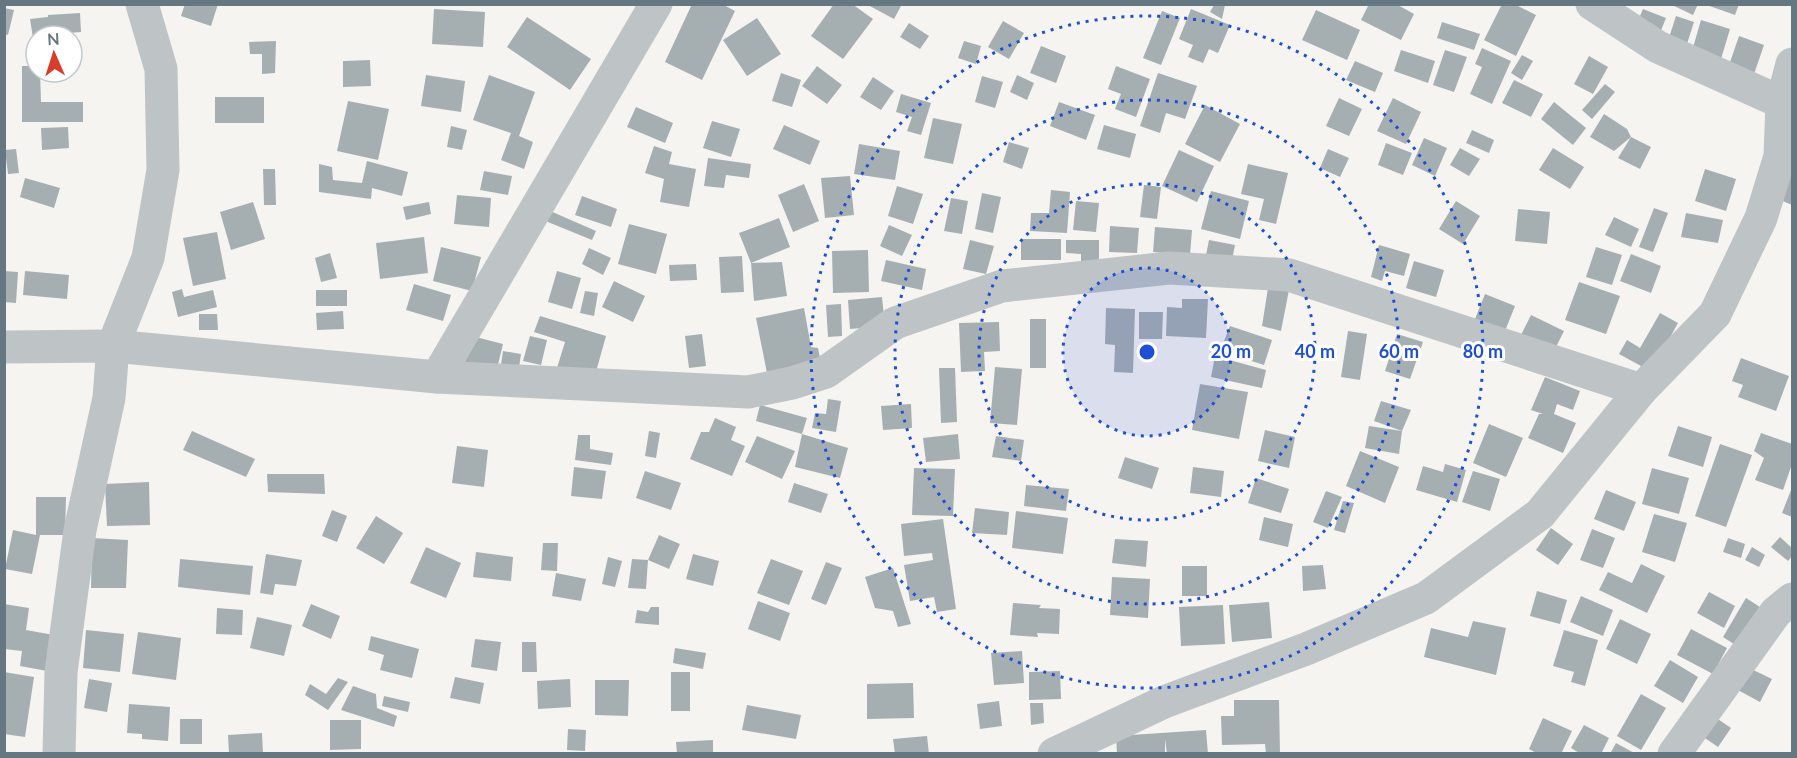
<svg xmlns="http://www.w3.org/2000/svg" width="1797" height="758" font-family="Lato,sans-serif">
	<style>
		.building { fill: #a5afb2 }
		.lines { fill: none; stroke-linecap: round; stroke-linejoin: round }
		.minor { stroke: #bec3c5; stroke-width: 33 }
		.ring { fill: none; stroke: #1d4ed8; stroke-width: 3; stroke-dasharray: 3 6 }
		.centre { fill: #1d4ed8; stroke: #fff; stroke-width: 3 }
		.ring-label { font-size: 18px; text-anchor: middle; font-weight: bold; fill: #1d4ed8; stroke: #fff; stroke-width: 6; stroke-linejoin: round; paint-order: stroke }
	</style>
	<rect width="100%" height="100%" fill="#f5f4f1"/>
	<g class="building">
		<path d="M185,4H218L211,26L181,16Z"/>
		<path d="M692,4H722L735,11L702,80L665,62Z"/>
		<path d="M834,4H852L873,19L843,59L811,36Z"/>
		<path d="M866,4H902L894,19Z"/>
		<path d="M1369,4H1396L1414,14L1401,40L1361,20Z"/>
		<path d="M1502,4H1514L1536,15L1516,56L1484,40Z"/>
		<path d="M1670,4H1698L1693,15Z"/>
		<path d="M1704,4H1739L1735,15Z"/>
		<path d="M1214,5H1225L1222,19L1210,12Z"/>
		<path d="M4,8L14,10L8,35L4,34Z"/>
		<path d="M434,9L485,12L483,47L432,44Z"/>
		<path d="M1191,9L1230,25L1218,53L1209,49L1203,63L1188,57L1193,45L1179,39Z"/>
		<path d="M1643,9L1666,18L1658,38L1635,28Z"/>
		<path d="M1316,10L1360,30L1347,60L1302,40Z"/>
		<path d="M1162,11L1180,18L1161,65L1143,58Z"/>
		<path d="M80,13L81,32L68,33L69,36H36L35,51L30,19L48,17V15Z"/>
		<path d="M1676,16L1694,22L1685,50L1667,44Z"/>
		<path d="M527,17L591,59L570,90L507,47Z"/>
		<path d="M757,18L781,54L747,76L723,40Z"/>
		<path d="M1701,20L1730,29L1721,59L1692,51Z"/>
		<path d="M1003,21L1024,33L1009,59L988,47Z"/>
		<path d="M1442,22L1480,34L1474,50L1437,38Z"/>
		<path d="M909,23L929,36L920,49L900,37Z"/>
		<path d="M1739,36L1764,45L1753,77L1728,68Z"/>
		<path d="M276,41L275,73L262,74V54H250L249,42Z"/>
		<path d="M964,41L981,46L976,64L958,58Z"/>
		<path d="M1041,46L1066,56L1056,83L1030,73Z"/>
		<path d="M1482,48L1511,61L1492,104L1470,94L1482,67L1475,64Z"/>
		<path d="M1401,50L1435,61L1428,83L1394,71Z"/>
		<path d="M1445,50L1467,57L1454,92L1433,85Z"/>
		<path d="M1522,55L1533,61L1522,80L1511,73Z"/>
		<path d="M1589,56L1608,67L1593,94L1574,84Z"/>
		<path d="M370,60L371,86L343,87V61Z"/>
		<path d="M1355,61L1383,73L1375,92L1346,80Z"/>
		<path d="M22,66H36V72H40L41,102H83V122H22Z"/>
		<path d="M817,66L842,85L827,104L802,86Z"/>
		<path d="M1116,66L1150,79L1136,117L1115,109L1121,94L1108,89Z"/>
		<path d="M781,73L801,80L792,107L772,101Z"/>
		<path d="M1158,73L1197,86L1185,119L1166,113L1160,133L1140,126Z"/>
		<path d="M426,75L465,81L461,112L421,106Z"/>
		<path d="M489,75L535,92L519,136L533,142L524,169L501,160L511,133L473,120Z"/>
		<path d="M1017,75L1034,83L1027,100L1010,92Z"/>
		<path d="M982,76L1003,82L995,108L975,102Z"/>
		<path d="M873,77L894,91L881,110L860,97Z"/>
		<path d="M1514,80L1543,94L1531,117L1502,103Z"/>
		<path d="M1605,84L1615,92L1592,119L1582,110Z"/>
		<path d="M901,94L931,103L921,135L907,131L912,117L896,112Z"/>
		<rect x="215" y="97" width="49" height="26"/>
		<path d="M1339,98L1362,109L1349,136L1326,126Z"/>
		<path d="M1393,98L1421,112L1406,144L1377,131Z"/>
		<path d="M348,101L389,109L378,160L337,151Z"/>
		<path d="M1059,102L1095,115L1086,140L1050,126Z"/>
		<path d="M1554,102L1586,128L1573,145L1541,119Z"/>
		<path d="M1205,105L1240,124L1220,162L1185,144Z"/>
		<path d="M636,107L673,123L665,143L627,127Z"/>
		<path d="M1604,114L1627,129L1631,137L1614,151L1590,137Z"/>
		<path d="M933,118L962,124L953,164L924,158Z"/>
		<path d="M712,121L740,129L731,157L703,148Z"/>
		<path d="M784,125L820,141L810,165L773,149Z"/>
		<path d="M1104,125L1136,134L1130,158L1097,149Z"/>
		<path d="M451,126L467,130L462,150L447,147Z"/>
		<path d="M68,127L69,148L42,150L41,128Z"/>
		<path d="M1472,130L1494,140L1489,153L1466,143Z"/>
		<path d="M1631,137L1651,147L1640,169L1618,158Z"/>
		<path d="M1424,138L1447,148L1435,176L1412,165Z"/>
		<path d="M1009,142L1029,148L1022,169L1003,162Z"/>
		<path d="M1386,143L1412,153L1403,175L1378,165Z"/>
		<path d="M859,144L900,151L895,180L854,174Z"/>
		<path d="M654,146L672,152L669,164L696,169L689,207L660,202L664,179L645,173Z"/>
		<path d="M1460,148L1480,159L1469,176L1450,165Z"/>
		<path d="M1553,148L1584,167L1570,189L1539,170Z"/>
		<path d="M16,149L19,173L8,174L5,150Z"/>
		<path d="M1328,149L1349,158L1340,177L1320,168Z"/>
		<path d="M1179,150L1214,166L1197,202L1162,186Z"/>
		<path d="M1792,153V205L1773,197Z"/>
		<path d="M708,158L751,164L749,178L726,175L724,188L704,186Z"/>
		<path d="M367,161L408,172L402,196L372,188L371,199L319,192V164L332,167L333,180L362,183Z"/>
		<path d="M1248,164L1288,173L1276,224L1259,220L1264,199L1241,194Z"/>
		<path d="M263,169H275L276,205H264Z"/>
		<path d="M1705,169L1736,179L1726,211L1695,201Z"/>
		<path d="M484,171L512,176L508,195L480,190Z"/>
		<path d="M850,176L854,215L825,218L821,178Z"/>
		<path d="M25,178L60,188L54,208L20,197Z"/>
		<path d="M804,184L819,221L793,232L778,195Z"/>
		<path d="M1144,185L1161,187L1157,219L1140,217Z"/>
		<path d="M897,186L923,194L913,224L888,216Z"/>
		<path d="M1051,190L1070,192L1067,233L1030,231L1031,213H1049Z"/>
		<path d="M1211,191L1249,201L1240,239L1201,229Z"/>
		<path d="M982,193L1001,197L993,233L975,229Z"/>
		<path d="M457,195L491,198L489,227L454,224Z"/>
		<path d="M582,196L617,209L611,227L575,215Z"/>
		<path d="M951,198L968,201L962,234L944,231Z"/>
		<path d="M1076,201L1099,203L1096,232L1073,230Z"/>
		<path d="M1456,201L1480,216L1463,244L1439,229Z"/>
		<path d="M253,202L265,239L231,250L220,212Z"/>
		<path d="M429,202L431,214L406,220L403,207Z"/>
		<path d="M1654,208L1668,213L1653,252L1639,247Z"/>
		<path d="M1518,209L1550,212L1547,244L1515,241Z"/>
		<path d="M548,210L596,231L592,240L543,220Z"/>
		<path d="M1686,213L1723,220L1718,243L1681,237Z"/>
		<path d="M1614,217L1639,229L1631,247L1605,235Z"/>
		<path d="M779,218L790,247L751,263L739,233Z"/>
		<path d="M629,224L667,234L656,274L618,264Z"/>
		<path d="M889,225L912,235L902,256L880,246Z"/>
		<path d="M1110,226L1139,228L1137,253L1109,252Z"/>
		<path d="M1155,227L1192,230L1190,255L1153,252Z"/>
		<path d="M217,232L226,279L193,286L183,238Z"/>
		<path d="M424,237L428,273L380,279L376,243Z"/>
		<rect x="1021" y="239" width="40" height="21"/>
		<path d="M970,240L994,246L986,274L963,269Z"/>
		<path d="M1066,240H1099V270H1081V254L1066,253Z"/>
		<path d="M1209,240L1235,245L1232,260L1206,255Z"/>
		<path d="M1379,245L1410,254L1404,276L1385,271L1382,281L1371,277Z"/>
		<path d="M441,247L481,257L472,291L433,281Z"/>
		<path d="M1596,247L1622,255L1612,285L1586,277Z"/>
		<path d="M589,248L611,258L603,275L582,264Z"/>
		<path d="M868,250L869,292L833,293L832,251Z"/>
		<path d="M330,253L337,278L321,282L315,258Z"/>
		<path d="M1631,254L1661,266L1651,293L1620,281Z"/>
		<path d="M742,256L744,292L721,293L719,257Z"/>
		<path d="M886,260L926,269L922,290L881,281Z"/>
		<path d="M1414,261L1444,270L1436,297L1406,288Z"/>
		<path d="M782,262L787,296L754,301L751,263Z"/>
		<path d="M696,264L697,280L670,281L669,265Z"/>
		<path d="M4,271L18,272L16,303L4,302Z"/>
		<path d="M25,271L69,275L67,299L23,295Z"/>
		<path d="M557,271L581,278L572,309L548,302Z"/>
		<path d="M614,281L645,296L633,322L602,307Z"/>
		<path d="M1579,282L1620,296L1606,334L1565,320Z"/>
		<path d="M414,284L451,295L443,321L406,310Z"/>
		<path d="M1268,288L1289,290L1281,331L1262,326Z"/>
		<path d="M182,289L184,297L213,290L217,307L178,317L172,292Z"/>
		<rect x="316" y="290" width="31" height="16"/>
		<path d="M585,291L598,293L594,316L580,313Z"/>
		<path d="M1485,294L1515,306L1503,336L1473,324Z"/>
		<path d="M882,297L885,326L850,329L848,300Z"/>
		<path d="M1182,299H1208L1206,338L1166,336L1167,307L1182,308Z"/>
		<path d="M841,304L842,336L828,337L826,305Z"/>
		<path d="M804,308L811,347L818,348L821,363L767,373L756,318Z"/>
		<path d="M1106,308L1135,309L1133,373L1114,372L1115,345L1105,344Z"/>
		<path d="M343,311L344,329L317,330L316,313Z"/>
		<path d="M1139,312H1163L1162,339H1139Z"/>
		<path d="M1660,313L1678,323L1641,390L1634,379L1641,366L1619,354L1627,340L1640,348Z"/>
		<path d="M199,314H217L218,330H199Z"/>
		<path d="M1531,315L1564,331L1553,353L1520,337Z"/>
		<path d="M540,316L606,336L594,379L557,368L565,342L534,332Z"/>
		<rect x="1030" y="319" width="16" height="49"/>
		<path d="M999,322L1000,351L984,352L985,371L961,372L959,323Z"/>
		<path d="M1230,326L1272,340L1264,365L1220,351Z"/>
		<path d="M1348,331L1367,334L1360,380L1341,377Z"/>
		<path d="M702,334L706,366L689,368L685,336Z"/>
		<path d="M1397,334L1423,342L1410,379L1385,371Z"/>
		<path d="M468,335L503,344L494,381L459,373Z"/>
		<path d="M530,336L547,340L541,365L523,361Z"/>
		<path d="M503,351L521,354L517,381L499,378Z"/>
		<path d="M1215,356L1266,370L1262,388L1211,377Z"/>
		<path d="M1741,358L1789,376L1776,411L1738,397L1743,385L1732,381Z"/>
		<path d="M995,367L1022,369L1017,425L990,423Z"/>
		<path d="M939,368H955L957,422L941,423Z"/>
		<path d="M1545,377L1580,391L1573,410L1557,404L1554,414L1576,423L1563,453L1528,438L1539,414H1543L1531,410Z"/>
		<path d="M1200,384L1248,392L1239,439L1192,430Z"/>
		<path d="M828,399L841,401L836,432L812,428L815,413L826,414Z"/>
		<path d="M1381,401L1411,410L1402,431L1374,421Z"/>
		<path d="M911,404L912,428L883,430L881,406Z"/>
		<path d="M760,405L807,418L802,434L848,448L840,478L795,467L802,434L756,421Z"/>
		<path d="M715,418L736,427L731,440L745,446L732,476L690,459L701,432H709Z"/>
		<path d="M1489,424L1523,438L1506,477L1473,463Z"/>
		<path d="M1369,426L1402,431L1399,454L1365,448Z"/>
		<path d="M1678,426L1712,437L1703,467L1668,456Z"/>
		<path d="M1265,430L1295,437L1289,468L1258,461Z"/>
		<path d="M192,431L255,459L246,477L183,450Z"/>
		<path d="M649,431L660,433L656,458L645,456Z"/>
		<path d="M1761,433L1792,444V464L1783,490L1755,480L1764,458L1754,451Z"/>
		<path d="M958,434L960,459L926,462L923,438Z"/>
		<path d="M578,435H590V449L613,453L611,465L575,460Z"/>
		<path d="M757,436L795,451L782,479L745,462Z"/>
		<path d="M996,436L1024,440L1021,461L992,457Z"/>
		<path d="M1720,444L1752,455L1726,527L1695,516Z"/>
		<path d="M457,446L488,450L484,487L452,483Z"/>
		<path d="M1360,451L1399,467L1385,503L1346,486Z"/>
		<path d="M1125,457L1159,468L1152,489L1118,478Z"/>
		<path d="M1445,464L1466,470L1457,502L1416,490L1423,466L1443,472Z"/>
		<path d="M574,467L606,471L602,499L571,496Z"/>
		<path d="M1193,467L1224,471L1221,497L1190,493Z"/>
		<path d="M914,468L955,469L953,516L912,515Z"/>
		<path d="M1652,468L1689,478L1679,514L1642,504Z"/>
		<path d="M645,471L681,483L671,510L636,498Z"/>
		<path d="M1473,471L1500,479L1490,511L1462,502Z"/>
		<path d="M267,474H324L325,494L268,492Z"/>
		<path d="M1256,478L1289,489L1281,513L1248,503Z"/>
		<path d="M149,482L150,525L107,526L105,484Z"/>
		<path d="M794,483L828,494L821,513L788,502Z"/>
		<path d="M1026,485L1069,489L1066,511L1024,506Z"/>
		<path d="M1606,490L1636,502L1624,531L1594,519Z"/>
		<path d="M1791,490L1792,491V517L1782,513Z"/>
		<path d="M1326,491L1342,497L1328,528L1313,522Z"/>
		<path d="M36,497H66L65,535H40L32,574L5,569L13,530L36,535Z"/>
		<path d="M1343,501L1354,503L1345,533L1334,530Z"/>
		<path d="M975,508L1009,512L1007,535L972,533Z"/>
		<path d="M332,510L347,516L337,542L322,536Z"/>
		<path d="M1016,511L1068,518L1063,554L1012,548Z"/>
		<path d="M1654,514L1687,523L1675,562L1642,552Z"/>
		<path d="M376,516L403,533L384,564L356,548Z"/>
		<path d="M1264,517L1293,524L1288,547L1259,540Z"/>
		<path d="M943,519L956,609L937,612L934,597L910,601L904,565L933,560L932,553L904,556L901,524Z"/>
		<path d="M1551,528L1573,544L1558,565L1536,550Z"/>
		<path d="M1592,529L1615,538L1603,568L1580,560Z"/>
		<path d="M659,535L680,544L669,569L648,560Z"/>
		<path d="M1780,537L1792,548V556L1788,561L1771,547Z"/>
		<path d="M92,538L128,540L126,588H91Z"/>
		<path d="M1728,538L1745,544L1741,558L1723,552Z"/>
		<path d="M1115,539L1148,541L1146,567L1112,563Z"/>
		<path d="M543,543H558L557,571L541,570Z"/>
		<path d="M426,547L461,563L446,598L410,583Z"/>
		<path d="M1752,547L1765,555L1759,567L1745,560Z"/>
		<path d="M476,552L513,557L511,581L473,577Z"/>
		<path d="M266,554L302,560L296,586L275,584L273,595L260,593Z"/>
		<path d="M693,554L719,561L713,586L686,579Z"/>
		<path d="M608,557L622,561L615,587L602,584Z"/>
		<path d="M180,559L253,566L250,595L178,587Z"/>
		<path d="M632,559L648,560L646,589L628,588Z"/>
		<path d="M771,559L803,571L789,605L757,593Z"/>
		<path d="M826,562L842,568L826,605L811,599Z"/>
		<path d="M1641,564L1665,576L1647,613L1599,590L1608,572L1632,583Z"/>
		<path d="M1323,565L1326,589L1303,591L1302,566Z"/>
		<rect x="1182" y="566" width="25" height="30"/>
		<path d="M893,568L911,624L898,627L893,611L875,608L865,577Z"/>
		<path d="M556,573L586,579L581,601L552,596Z"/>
		<path d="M1112,577L1150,579L1148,618L1110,615Z"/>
		<path d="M1537,591L1567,600L1560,624L1530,616Z"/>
		<path d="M1709,592L1735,606L1724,628L1697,613Z"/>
		<path d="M1581,596L1613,610L1603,636L1570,622Z"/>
		<path d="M1746,598L1760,607L1737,646L1723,637Z"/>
		<path d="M758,601L790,613L780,641L748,629Z"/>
		<path d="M1269,602L1272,638L1232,642L1229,605Z"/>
		<path d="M1013,603L1041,605L1039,608L1060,609L1059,634L1037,633L1038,637L1010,635Z"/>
		<path d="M4,604L29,608L26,630L54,635L47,671L20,666L22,651L4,649Z"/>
		<path d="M311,604L340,616L331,639L302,626Z"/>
		<path d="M1223,605L1225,644L1181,646L1179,607Z"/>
		<path d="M651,607H659V625L635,623L637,610L648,612Z"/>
		<path d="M217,608L243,610L242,635L216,634Z"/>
		<path d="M257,617L292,625L284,656L250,648Z"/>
		<path d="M1620,619L1651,634L1637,664L1606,649Z"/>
		<path d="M1473,621L1506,628L1496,675L1424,657L1431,628L1468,637Z"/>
		<path d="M1691,629L1727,648L1713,674L1677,655Z"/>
		<path d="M86,630L124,634L120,672L83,668Z"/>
		<path d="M1564,630L1598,640L1585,686L1571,682L1574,672L1553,666Z"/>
		<path d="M138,632L181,638L176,680L132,674Z"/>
		<path d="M371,636L419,649L412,678L380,670L384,655L368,650Z"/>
		<path d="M475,639L501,642L497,671L471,667Z"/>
		<path d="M522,642H536L537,672H522Z"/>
		<path d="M675,648L706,653L703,669L673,663Z"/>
		<path d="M1022,651L1024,683L994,685L991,653Z"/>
		<path d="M1670,660L1698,677L1683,703L1654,686Z"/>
		<path d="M1747,667L1772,679L1760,702L1736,689Z"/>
		<path d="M1060,671L1061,699L1029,700V672Z"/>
		<path d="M4,672L34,677L25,737L4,734Z"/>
		<rect x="671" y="672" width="19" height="39"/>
		<path d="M455,677L484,683L480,704L450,698Z"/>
		<path d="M338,678L348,682L328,710L305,695L310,684L326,694Z"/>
		<path d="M89,679L112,683L107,712L84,708Z"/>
		<path d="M570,679L571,707L538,709L537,681Z"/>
		<path d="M595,680H629L628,716L595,715Z"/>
		<path d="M913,683L914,718L867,719V684Z"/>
		<path d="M353,686L376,694L377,708L397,716L394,727L341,710Z"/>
		<path d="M1641,694L1666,708L1641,750L1617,736Z"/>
		<path d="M384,696L410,702L408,712L382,706Z"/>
		<path d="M1234,700H1279L1280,754H1266L1265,744L1222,745L1221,716H1234Z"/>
		<path d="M999,701L1002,726L980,729L977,704Z"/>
		<path d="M1030,703H1043L1044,723L1031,725Z"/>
		<path d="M129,704L170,707L168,741L142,739V734L127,733Z"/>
		<path d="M747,705L801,715L796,739L742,730Z"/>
		<path d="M1709,713L1731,728L1718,747L1696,732Z"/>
		<path d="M1543,718L1572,731L1561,754H1538L1529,749Z"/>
		<rect x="180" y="719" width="22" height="25"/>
		<path d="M330,720H361V749L330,750Z"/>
		<path d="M1584,725L1609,738L1601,754H1581L1571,748Z"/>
		<path d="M568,729L586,730L585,751L567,750Z"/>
		<path d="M1206,730L1208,754H1167L1165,739V754H1117L1116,736Z"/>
		<path d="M262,733L263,754H229L228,735Z"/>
		<path d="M927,736L929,754H895L893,739Z"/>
		<path d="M713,740V754H677L676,742Z"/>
		<path d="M1616,743L1636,754H1610Z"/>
	</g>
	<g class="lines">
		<g class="minor">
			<path d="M1592,4L1658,47L1792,107"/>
			<path d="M4,347L113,346L437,377L748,392L792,383L826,372L895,323L1002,286L1169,268L1289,275L1641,390"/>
			<path d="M437,377L656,4"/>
			<path d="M59,754L61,672L80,530L109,398L113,346L148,258L163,170L161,69L142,4"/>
			<path d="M1054,754L1164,702L1306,649L1426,598L1540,514L1641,390L1715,314L1761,218L1780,156L1782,102L1792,64"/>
			<path d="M1674,754L1776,612L1792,599"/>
		</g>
	</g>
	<circle cx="1147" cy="352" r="84" fill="#1d4ed8" fill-opacity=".12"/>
	<g class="ring">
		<circle cx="1147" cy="352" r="84"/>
		<circle cx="1147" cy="352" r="168"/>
		<circle cx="1147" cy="352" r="252"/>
		<circle cx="1147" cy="352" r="336"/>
	</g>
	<circle cx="1147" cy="352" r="9" class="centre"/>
	<g class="ring-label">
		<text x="1231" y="358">20 m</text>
		<text x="1315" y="358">40 m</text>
		<text x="1399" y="358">60 m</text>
		<text x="1483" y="358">80 m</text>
	</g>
	<rect width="1797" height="758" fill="none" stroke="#657881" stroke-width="12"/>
	<g transform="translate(54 54) rotate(357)"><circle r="28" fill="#ffffff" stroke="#c1c9cd" stroke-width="1.5"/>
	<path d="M0-4.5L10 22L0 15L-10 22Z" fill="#da3c2b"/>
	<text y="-9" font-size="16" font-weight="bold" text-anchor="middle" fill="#657881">N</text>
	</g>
</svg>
